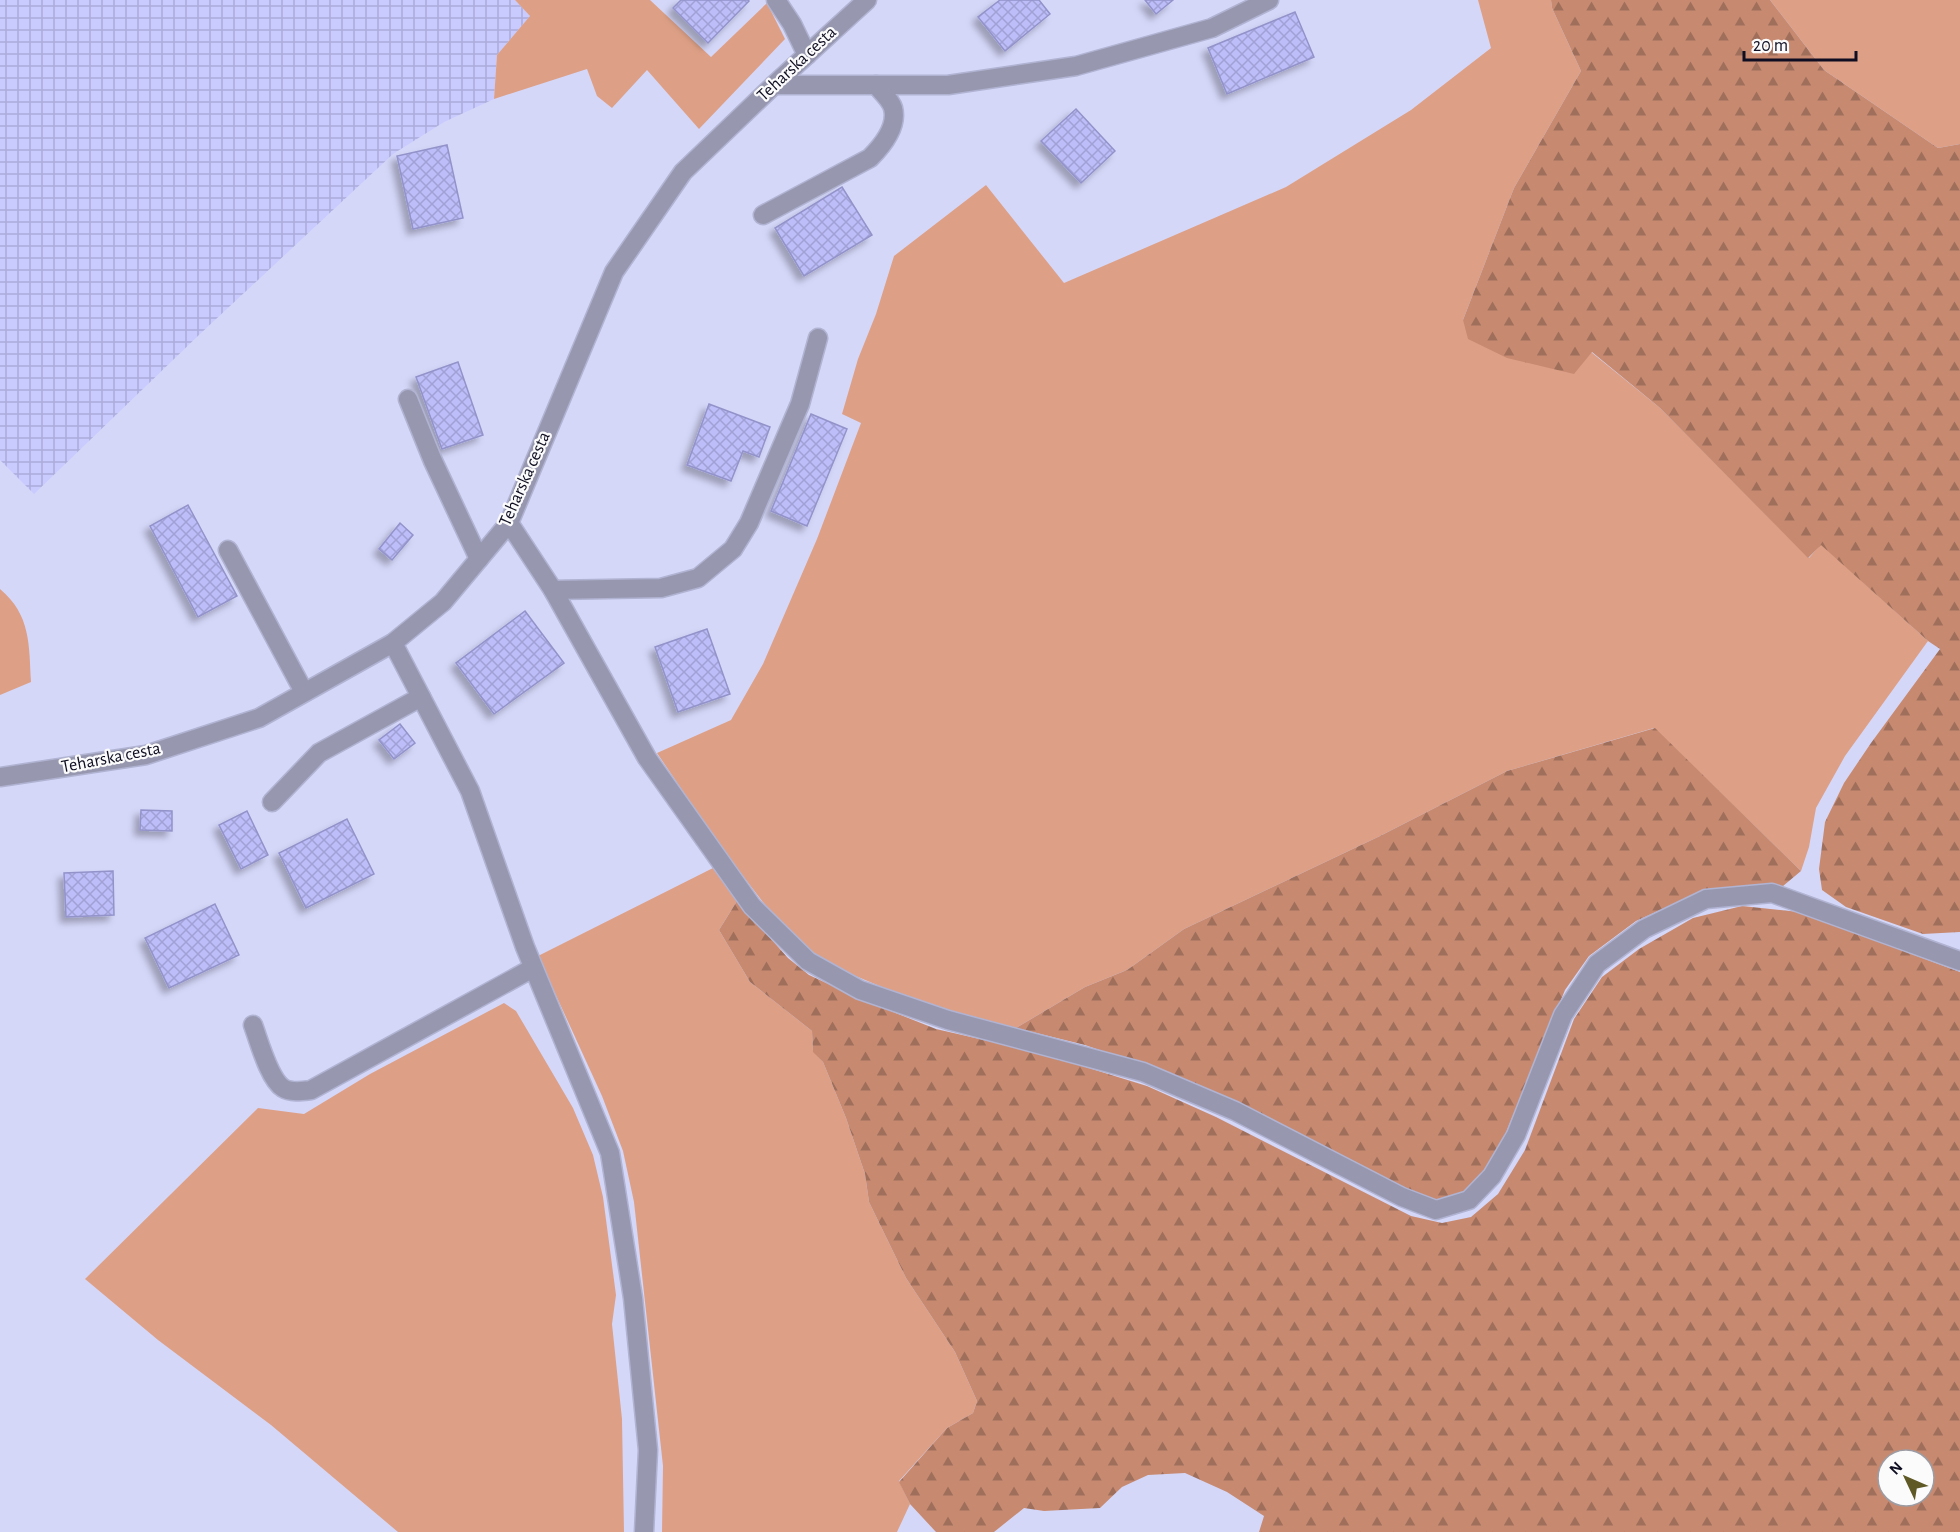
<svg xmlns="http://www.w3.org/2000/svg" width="1960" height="1532" font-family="'Alegreya Sans',sans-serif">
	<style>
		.industrial { fill: url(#industrial-grid) }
		.green { fill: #dda086 }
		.forest { fill: url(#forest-firs); fill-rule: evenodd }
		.building { fill: url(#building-cross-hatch); stroke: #9393ca; stroke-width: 1.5; filter: url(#shadow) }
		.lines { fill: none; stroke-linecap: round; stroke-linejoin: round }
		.minor-casing { stroke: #b1b3d2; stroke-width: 21 }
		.minor { stroke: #9798b0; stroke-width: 18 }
		.labels { text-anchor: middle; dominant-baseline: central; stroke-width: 4.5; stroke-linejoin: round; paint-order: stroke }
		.street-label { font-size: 18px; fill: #0e0d21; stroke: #fbfbfb }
	</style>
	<defs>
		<pattern id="industrial-grid" width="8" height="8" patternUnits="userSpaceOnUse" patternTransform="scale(1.5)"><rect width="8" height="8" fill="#c9cafe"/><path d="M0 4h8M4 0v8" fill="none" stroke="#abacd9"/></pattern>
		<pattern id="forest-firs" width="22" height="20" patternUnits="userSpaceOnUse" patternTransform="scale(1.5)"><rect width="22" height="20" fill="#c78a70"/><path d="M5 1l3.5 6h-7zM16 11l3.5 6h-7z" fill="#a06f5c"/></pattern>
		<pattern id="building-cross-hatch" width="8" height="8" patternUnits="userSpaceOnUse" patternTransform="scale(1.5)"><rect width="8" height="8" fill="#bdbdf9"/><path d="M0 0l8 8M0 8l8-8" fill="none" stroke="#a1a1d5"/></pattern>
		<filter id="shadow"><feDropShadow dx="-5.5" dy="5.5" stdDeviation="3" flood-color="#0004"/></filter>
	</defs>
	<rect width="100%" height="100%" fill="#d5d7f9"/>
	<path class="industrial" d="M0,0H515L530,16L497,55L494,99L444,122L393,154L200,334L34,494L0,460Z"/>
	<g class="green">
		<path d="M515,0H650L711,57L767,3L785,39L699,129L647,70L612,108L597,96L587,69L494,99L497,55L530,16Z"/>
		<path d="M1478,0H1551L1552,8L1581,71L1514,188L1463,320L1591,352L1660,408L1809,558L1821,544L1928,641L1845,756L1816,808L1809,847L1801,871L1654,728L1507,771L1380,836L1184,929L1127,970L1085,987L1016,1028L925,1005L846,972L809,952L779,923L720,846L657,753L731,720L763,664L817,539L861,423L842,414L858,359L876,314L894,256L986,185L1064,283L1286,187L1411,110L1491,48Z"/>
		<path d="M1770,0H1960V144L1938,148L1824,70Z"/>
		<path d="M0,589C31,615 29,645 31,682L0,695Z"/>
		<path d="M713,868L737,901L719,930L750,982L812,1031L813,1051L823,1062L846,1118L865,1174L869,1202L906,1278L955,1352L977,1401L973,1413L947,1428L899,1481L910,1504L897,1532H662L663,1466L634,1202L623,1151L602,1096L538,956Z"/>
		<path d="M504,1003L516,1011L573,1108L593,1155L603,1197L616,1295L612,1324L622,1419L624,1532H398L271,1425L158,1340L85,1279L258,1108L304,1114L370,1074Z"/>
	</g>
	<g class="forest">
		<path d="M1551,0H1770L1824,70L1938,148L1960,144V932L1923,934L1846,907L1822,890L1819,869L1825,822L1844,783L1871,743L1940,649L1928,641L1821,545L1808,558L1660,408L1592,352L1574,374L1507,358L1468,339L1463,320L1514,188L1581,71L1552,8Z"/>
		<path d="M1655,728L1801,871L1783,886L1700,892L1636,921L1589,956L1565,990L1490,1171L1468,1193L1441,1204L1394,1189L1194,1083L1085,1045L1016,1028L1085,987L1127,970L1184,929L1380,836L1507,771Z"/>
		<path d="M737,901L788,958L809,975L863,1000L936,1029L1037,1052L1147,1086L1216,1117L1411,1216L1442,1223L1471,1217L1498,1194L1525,1150L1574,1019L1602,977L1639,949L1693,918L1742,906L1799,912L1960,972V1532H1259L1264,1516L1227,1492L1185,1473L1148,1475L1122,1487L1100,1508L1044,1511L1024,1508L994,1532H936L910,1504L899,1482L947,1428L973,1413L977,1401L955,1352L906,1278L869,1202L865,1174L846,1118L823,1062L813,1052L812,1031L750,982L719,930ZM1888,1460H1924V1496H1888Z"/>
	</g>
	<g class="building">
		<path d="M681,0H748L749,1L708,43L673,8Z"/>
		<path d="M1000,0H1039L1050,14L1005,51L978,17Z"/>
		<path d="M1145,0H1173L1156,14Z"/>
		<path d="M1295,12L1314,57L1227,94L1208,48Z"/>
		<path d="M1076,109L1115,151L1081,183L1041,141Z"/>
		<path d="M447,145L463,218L413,229L397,156Z"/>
		<path d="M842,187L872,235L804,276L775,228Z"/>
		<path d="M458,362L483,435L442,449L416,377Z"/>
		<path d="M709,404L770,427L759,457L743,451L731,481L687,465Z"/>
		<path d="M811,414L847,429L807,526L771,511Z"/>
		<path d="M188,505L237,596L198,617L150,526Z"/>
		<path d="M400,523L413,535L392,560L379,549Z"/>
		<path d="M525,611L564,663L494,714L456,663Z"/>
		<path d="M707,629L730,694L678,712L655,647Z"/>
		<path d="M400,724L415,743L394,759L379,740Z"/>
		<path d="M141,810L172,811V831L140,830Z"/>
		<path d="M247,811L268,855L241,869L219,825Z"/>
		<path d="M347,819L374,874L306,908L279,853Z"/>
		<path d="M113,871L114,915L66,917L64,873Z"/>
		<path d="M215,904L239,955L169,988L145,938Z"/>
	</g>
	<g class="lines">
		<g class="minor-casing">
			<g id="minor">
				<path d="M776,0L792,24L807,55"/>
				<path d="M774,85H948L1076,66L1212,28L1269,0"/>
				<path d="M763,215L870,158C882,146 898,127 893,108C891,100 881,91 876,85"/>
				<path d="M408,399L433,461L479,559"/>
				<path d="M509,523L553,590L647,758L752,906L808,961L860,990L948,1020L1143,1072L1235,1111L1402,1197L1436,1210L1469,1200L1492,1176L1516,1135L1563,1015L1597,964L1644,929L1706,899L1772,893L1960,961"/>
				<path d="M228,550L304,692"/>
				<path d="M553,590L661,588L698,578L733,549L749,523L800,404L818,338"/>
				<path d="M393,643L470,791L525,947L610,1153L633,1298L648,1450L644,1532"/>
				<path d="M0,777L146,755L259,718L393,643L443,602L509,523L614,272L683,172L774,85L867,0"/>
				<path d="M272,802L319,753L421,697"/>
				<path d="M253,1025C259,1041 269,1079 283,1088C291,1093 303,1091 311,1090L533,968"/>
			</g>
		</g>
		<use href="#minor" class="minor"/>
	</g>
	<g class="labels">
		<g class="street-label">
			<text transform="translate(797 64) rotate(-43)">Teharska cesta</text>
			<text transform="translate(525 479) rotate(-66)">Teharska cesta</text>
			<text transform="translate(111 758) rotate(-11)">Teharska cesta</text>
		</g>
	</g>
	<g transform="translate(1906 1478) rotate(314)"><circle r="28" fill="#fbfbfb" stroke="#9c9ca4" stroke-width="1.5"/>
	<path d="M0-4.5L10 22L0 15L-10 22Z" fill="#5e5925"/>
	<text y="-9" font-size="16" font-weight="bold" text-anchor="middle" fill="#0e0d21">N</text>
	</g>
	<path d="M1744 51v9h112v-9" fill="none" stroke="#0e0d21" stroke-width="3"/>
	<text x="1753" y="51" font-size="18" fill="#0e0d21" stroke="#fbfbfb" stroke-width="4.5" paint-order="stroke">20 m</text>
</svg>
